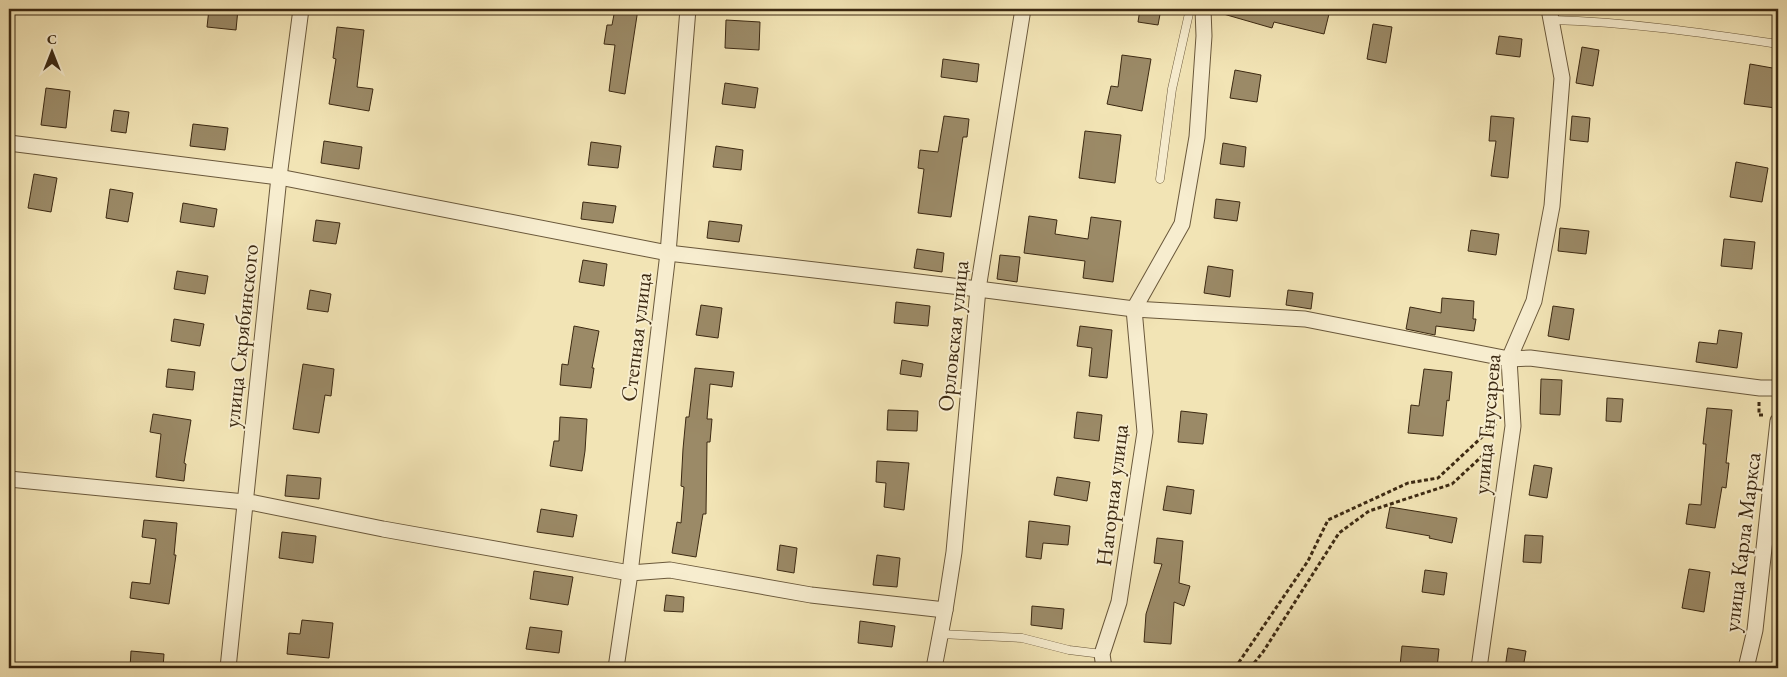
<svg xmlns="http://www.w3.org/2000/svg" width="1787" height="677" font-family="'EB Garamond',serif">
	<style>
		.building { fill: #9b8a67; stroke: #3c2912 }
		.lines { fill: none; stroke-linecap: round; stroke-linejoin: round }
		.lane-casing { stroke: #6a583b; stroke-width: 9 }
		.street-casing { stroke: #6a583b; stroke-width: 17 }
		.path { stroke: #3c2912; stroke-width: 3; stroke-dasharray: 4 2.5; stroke-linecap: butt }
		.lane { stroke: #f7edcf; stroke-width: 8 }
		.street { stroke: #f7edcf; stroke-width: 15 }
		.labels { text-anchor: middle; dominant-baseline: central; stroke-width: 4; stroke-linejoin: round; paint-order: stroke }
		.street-label { font-size: 22px; fill: #3c2912; stroke: #f7edcf }
	</style>
	<rect width="100%" height="100%" fill="#f2e4b5"/>
	<filter id="stains"><feTurbulence type="fractalNoise" baseFrequency=".004" numOctaves="4"/><feColorMatrix values="0 0 0 0 .2 0 0 0 0 .09 0 0 0 0 .02 0 0 0 .5 -.17"/></filter>
	<radialGradient id="worn" r=".72"><stop offset=".6" stop-color="#630" stop-opacity="0"/><stop offset="1" stop-color="#630" stop-opacity=".3"/></radialGradient>
	<g class="building">
		<path d="M209,9H238L236,30L207,27Z"/>
		<path d="M615,9H638L625,94L609,91L615,45L604,44L607,25H612Z"/>
		<path d="M1140,9H1161L1158,25L1138,22Z"/>
		<path d="M1221,9H1309L1329,14L1324,34L1274,22L1272,28L1220,13Z"/>
		<path d="M726,20L760,22L759,50L725,48Z"/>
		<path d="M1373,24L1392,27L1386,63L1367,59Z"/>
		<path d="M337,27L364,30L357,87L373,89L369,111L329,104L336,59L333,58Z"/>
		<path d="M1499,36L1522,39L1520,57L1496,54Z"/>
		<path d="M1582,47L1599,50L1593,86L1576,83Z"/>
		<path d="M1122,55L1151,59L1142,111L1107,104L1111,86L1118,87Z"/>
		<path d="M943,59L979,64L977,82L941,77Z"/>
		<path d="M1750,64L1778,69V95L1776,108L1744,104Z"/>
		<path d="M1235,70L1261,75L1257,102L1230,98Z"/>
		<path d="M725,83L758,88L755,108L722,104Z"/>
		<path d="M46,88L70,91L66,128L41,125Z"/>
		<path d="M114,110L129,112L126,133L111,131Z"/>
		<path d="M944,116L969,119L967,137H963L951,217L918,213L924,169L918,168L920,150L938,152Z"/>
		<path d="M1491,116L1514,118L1508,178L1491,176L1496,141H1489Z"/>
		<path d="M1572,116L1590,118L1588,142L1570,140Z"/>
		<path d="M193,124L228,128L225,150L190,146Z"/>
		<path d="M1085,131L1121,135L1115,183L1079,178Z"/>
		<path d="M324,141L362,147L359,169L321,163Z"/>
		<path d="M591,142L621,146L618,168L588,165Z"/>
		<path d="M1223,143L1246,147L1244,167L1220,164Z"/>
		<path d="M716,146L743,150L741,170L713,167Z"/>
		<path d="M1736,162L1768,168L1762,202L1730,197Z"/>
		<path d="M34,174L57,178L51,212L28,208Z"/>
		<path d="M110,189L133,193L128,222L106,218Z"/>
		<path d="M1216,199L1240,202L1237,221L1214,218Z"/>
		<path d="M583,202L616,206L613,223L581,219Z"/>
		<path d="M183,203L217,209L214,227L180,222Z"/>
		<path d="M1029,216L1057,220L1055,234L1088,239L1091,217L1121,221L1113,282L1083,278L1085,261L1024,253Z"/>
		<path d="M316,220L340,223L336,244L313,241Z"/>
		<path d="M709,221L742,225L739,242L707,238Z"/>
		<path d="M1560,228L1589,231L1586,254L1558,251Z"/>
		<path d="M1471,230L1499,234L1496,255L1468,251Z"/>
		<path d="M1724,239L1755,242L1752,269L1721,266Z"/>
		<path d="M917,249L944,253L942,272L914,268Z"/>
		<path d="M1000,255L1020,257L1017,282L997,279Z"/>
		<path d="M583,260L607,264L604,286L579,282Z"/>
		<path d="M1208,266L1233,270L1230,297L1204,293Z"/>
		<path d="M177,271L208,276L205,294L174,289Z"/>
		<path d="M310,290L331,294L328,312L307,309Z"/>
		<path d="M1288,290L1313,293L1311,309L1286,305Z"/>
		<path d="M1442,298L1474,301L1473,319H1476L1474,331L1436,326L1435,335L1406,329L1410,307L1441,313Z"/>
		<path d="M896,302L930,306L928,326L894,323Z"/>
		<path d="M701,305L722,308L718,338L696,335Z"/>
		<path d="M1553,306L1574,309L1569,340L1548,336Z"/>
		<path d="M174,319L204,324L200,346L171,341Z"/>
		<path d="M574,326L599,331L592,368H594L591,388L560,385L562,364L568,365Z"/>
		<path d="M1080,326L1112,330L1107,378L1089,376L1092,348L1077,346Z"/>
		<path d="M1719,330L1742,333L1737,368L1696,362L1699,342L1717,344Z"/>
		<path d="M902,360L923,364L921,377L900,374Z"/>
		<path d="M303,364L334,369L331,396L325,395L319,433L293,429Z"/>
		<path d="M695,368L734,372L732,387L710,384L707,419H712L710,442H707L706,514H703L696,557L672,553L677,522L681,523L684,487L681,486L683,449L686,417H689Z"/>
		<path d="M168,369L195,372L193,390L166,387Z"/>
		<path d="M1424,369L1452,372L1449,401L1447,400L1443,436L1408,433L1411,405L1419,406Z"/>
		<path d="M1541,379L1562,380L1560,415L1540,414Z"/>
		<path d="M1607,398L1623,399L1621,422L1606,421Z"/>
		<path d="M1707,408L1732,410L1726,463H1729L1726,488L1722,487L1715,528L1686,524L1689,504L1701,505L1706,444H1703Z"/>
		<path d="M888,410L918,411L917,431L887,430Z"/>
		<path d="M1181,411L1207,414L1203,444L1178,442Z"/>
		<path d="M1077,412L1102,415L1099,441L1074,438Z"/>
		<path d="M153,414L191,420L184,463L186,464L184,481L156,477L161,434L150,432Z"/>
		<path d="M560,417L587,419L585,451L582,471L550,466L554,441H559Z"/>
		<path d="M877,461L909,463L904,510L884,507L886,483L876,482Z"/>
		<path d="M1534,465L1552,468L1547,498L1529,495Z"/>
		<path d="M287,475L321,478L319,499L285,496Z"/>
		<path d="M1057,477L1090,482L1087,501L1054,495Z"/>
		<path d="M1167,486L1194,490L1191,514L1163,510Z"/>
		<path d="M1390,507L1457,518L1452,543L1429,538L1430,536L1386,528Z"/>
		<path d="M541,509L577,515L573,537L537,532Z"/>
		<path d="M144,520L177,523L174,555H176L169,604L130,598L132,582L150,584L156,539L142,537Z"/>
		<path d="M1029,521L1070,526L1068,545L1043,543L1041,559L1026,557Z"/>
		<path d="M282,532L316,536L313,563L279,558Z"/>
		<path d="M1525,535L1543,536L1541,563L1523,562Z"/>
		<path d="M1157,538L1183,541L1179,583L1190,586L1184,606L1174,602L1171,644L1144,642L1146,614L1162,564L1154,563Z"/>
		<path d="M780,545L797,548L794,573L777,570Z"/>
		<path d="M877,555L900,558L897,587L873,585Z"/>
		<path d="M1689,569L1710,572L1704,612L1682,608Z"/>
		<path d="M1425,570L1447,573L1444,595L1422,592Z"/>
		<path d="M534,571L573,577L568,605L530,599Z"/>
		<path d="M666,595L684,597L683,612L664,611Z"/>
		<path d="M1032,606L1064,609L1062,629L1031,625Z"/>
		<path d="M302,620L333,623L329,658L287,654L289,633L300,634Z"/>
		<path d="M860,621L895,626L892,647L858,643Z"/>
		<path d="M530,627L562,631L559,653L526,649Z"/>
		<path d="M1402,646L1439,649L1437,668L1400,666Z"/>
		<path d="M1508,648L1526,651L1523,668H1505Z"/>
		<path d="M131,651L164,654L163,668H130Z"/>
	</g>
	<g class="lines">
		<g class="lane-casing">
			<g id="lane">
				<path d="M1552,20C1628,22 1704,33 1778,44"/>
				<path d="M1160,179L1172,89L1190,9"/>
				<path d="M940,634L1022,638L1069,650L1102,654"/>
			</g>
		</g>
		<g class="street-casing">
			<g id="street">
				<path d="M9,143L279,177L668,253L978,289L1134,309L1305,319L1509,359L1530,358L1760,388H1778"/>
				<path d="M9,479L255,503L383,529L630,573L670,570L811,595L945,610"/>
				<path d="M228,668L279,177L301,9"/>
				<path d="M616,668L630,573L668,253L688,9"/>
				<path d="M934,668L945,610L954,552L978,289L1023,9"/>
				<path d="M1104,668L1102,654L1119,602L1145,432L1134,309L1182,224L1197,137L1204,36L1203,9"/>
				<path d="M1479,668L1513,426L1509,359L1534,301L1552,206L1562,78L1549,9"/>
				<path d="M1746,668L1755,630L1778,421"/>
			</g>
		</g>
		<g class="path">
			<path d="M1759,402V415H1763"/>
			<path d="M1235,668L1308,561L1328,520L1408,483L1438,478L1496,424"/>
			<path d="M1250,668L1263,652L1339,533L1369,511L1452,484L1493,446"/>
		</g>
		<use href="#lane" class="lane"/>
		<use href="#street" class="street"/>
	</g>
	<g class="labels">
		<g class="street-label">
			<text transform="translate(241 336) rotate(-84)">улица Скрябинского</text>
			<text transform="translate(953 336) rotate(-84)">Орловская улица</text>
			<text transform="translate(636 337) rotate(-83)">Степная улица</text>
			<text transform="translate(1487 424) rotate(-85)">улица Гнусарева</text>
			<text transform="translate(1112 495) rotate(-83)">Нагорная улица</text>
			<text transform="translate(1742 542) rotate(-83)">улица Карла Маркса</text>
		</g>
	</g>
	<rect width="1787" height="677" fill="none" stroke="#f2e4b5" stroke-width="30"/>
	<rect x="10" y="10" width="1767" height="657" fill="none" stroke="#3c2912" stroke-width="2.5"/>
	<rect x="15" y="15" width="1757" height="647" fill="none" stroke="#3c2912"/>
	<g transform="translate(52 52)" stroke="#f7edcf" stroke-width="4" paint-order="stroke">
	<path d="M0-4L9 19L0 12L-9 19Z" fill="#3c2912"/>
	<text y="-8" font-size="14" font-weight="bold" text-anchor="middle" fill="#3c2912">С</text>
	</g>
	<rect width="100%" height="100%" filter="url(#stains)"/>
	<rect width="100%" height="100%" fill="url(#worn)"/>
</svg>
